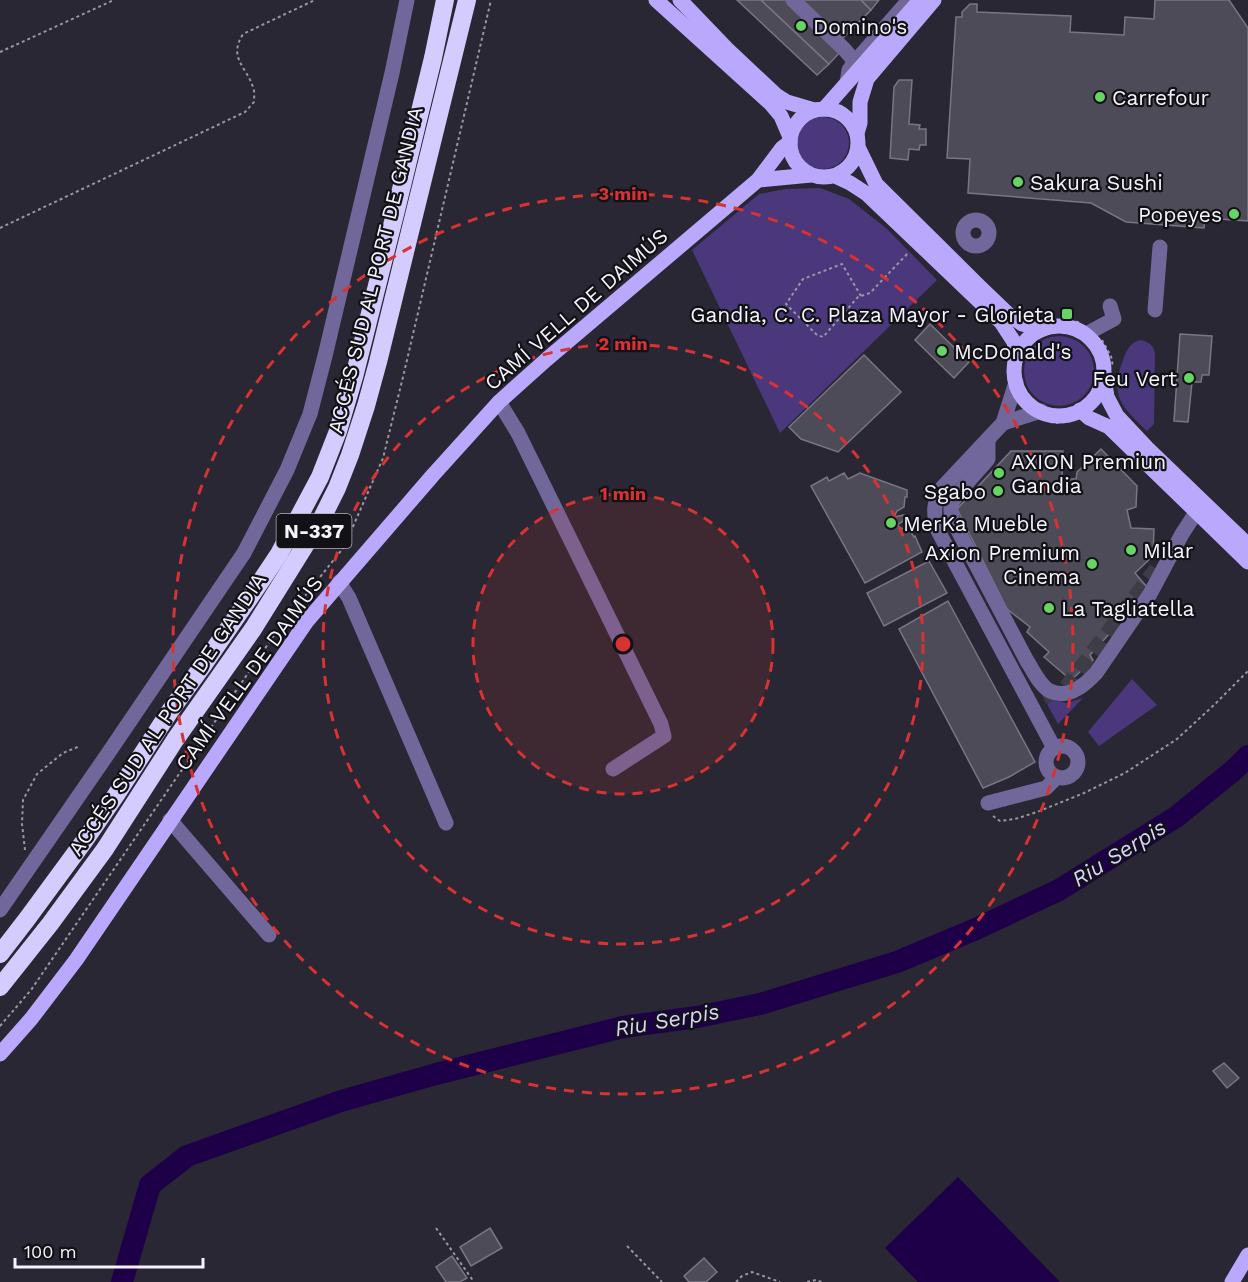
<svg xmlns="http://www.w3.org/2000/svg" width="1248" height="1282" font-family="'Work Sans',sans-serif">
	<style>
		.green { fill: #4a377c }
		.water { fill: #1e0048 }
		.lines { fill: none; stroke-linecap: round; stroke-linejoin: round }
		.river { stroke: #1e0048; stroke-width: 22 }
		.building { fill: #4d4b58; stroke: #787684; stroke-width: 1.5 }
		.minor-tunnel { stroke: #3d3c47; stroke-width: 15; stroke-dasharray: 15 8; stroke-linecap: butt }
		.path { stroke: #9997a1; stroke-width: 2; stroke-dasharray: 3 3; stroke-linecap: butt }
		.minor { stroke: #71679a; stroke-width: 15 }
		.major { stroke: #baa8fd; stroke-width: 15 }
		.highway { stroke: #d4cbff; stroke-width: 18 }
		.ring { fill: none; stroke: #d83233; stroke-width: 3; stroke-dasharray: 10 8 }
		.poi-dot { fill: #68d465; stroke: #111116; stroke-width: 2 }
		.labels { text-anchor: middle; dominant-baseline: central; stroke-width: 4.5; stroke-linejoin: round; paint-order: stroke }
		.shield { fill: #111116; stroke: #b1b0b7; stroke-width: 1.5 }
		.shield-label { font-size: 20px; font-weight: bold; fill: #f5f4fc }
		.poi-label { font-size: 21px; fill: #f5f4fc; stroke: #111116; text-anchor: start }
		.street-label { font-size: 21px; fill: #f5f4fc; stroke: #111116 }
		.water-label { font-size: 22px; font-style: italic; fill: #dad3fe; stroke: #111116 }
		.centre { fill: #d83233; stroke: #111116; stroke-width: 3 }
		.ring-label { font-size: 18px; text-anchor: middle; font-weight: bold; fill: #d83233; stroke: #111116; stroke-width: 4.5; stroke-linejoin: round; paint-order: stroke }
	</style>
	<rect width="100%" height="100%" fill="#292733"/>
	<g class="green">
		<circle cx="823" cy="143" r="26"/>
		<path d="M820,188L849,199L886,228L937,280L780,433L692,250L759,194L785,189Z"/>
		<circle cx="1059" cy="371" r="35"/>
		<path d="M1141,340C1150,343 1154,345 1155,355L1154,424L1147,431C1122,407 1109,396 1123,360C1126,351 1130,342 1141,340Z"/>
		<path d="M1132,679L1157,705L1099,746L1088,732Z"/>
		<path d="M1083,698L1058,724L1047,704L1053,700L1067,703Z"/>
	</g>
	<path class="water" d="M958,1177L1060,1282H918L885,1248Z"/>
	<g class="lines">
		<path class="river" d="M122,1282L150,1185L187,1156L341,1101L436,1074L623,1027L697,1017L760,1004L897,962L976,929L1059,890L1176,817L1234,770L1248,756"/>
	</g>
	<g class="building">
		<path d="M737,0H761L829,64L817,75Z"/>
		<path d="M761,0H787L841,51L829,64Z"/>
		<path d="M801,0H861L871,10L842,39Z"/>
		<path d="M861,0H879L871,10Z"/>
		<path d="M1155,0H1229L1248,28V221L1205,218L1204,228L1126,222L1091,203L968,193L970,159L947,158L956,17H962V12L970,4H977V12L1071,16L1070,32L1124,35L1125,17L1154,19Z"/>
		<path d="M899,80H912L909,124L920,125L919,129H926V145H920L919,150L909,149L908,160L890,158L894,87Z"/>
		<path d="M930,324L969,362L954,378L915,340Z"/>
		<path d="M1180,334L1212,336L1209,375H1202L1201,382H1192L1188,422L1174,421Z"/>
		<path d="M864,355L901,392L838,452L801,439L789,427Z"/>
		<path d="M1101,449L1137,486L1136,507L1127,510L1131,528L1154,529L1153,556L1135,573L1147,587L1104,628L1110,633L1090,655L1093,660L1071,680L1044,657L1049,652L1027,632L1030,627L1007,609L957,509L1011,451H1063L1062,479H1076L1077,472Z"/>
		<path d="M844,473L848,479L860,473L907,490V497H905L904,507L897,511L894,517L904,515L905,520L897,525L901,528L909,529L914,537L915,536L922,552L865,583L811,486L827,477L829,481Z"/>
		<path d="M929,561L947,593L884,626L867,593Z"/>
		<path d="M948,601L1035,762L1009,777L983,788L899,629Z"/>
		<path d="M1224,1063L1239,1078L1227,1088L1213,1071Z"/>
		<path d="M490,1228L502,1248L471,1266L460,1247Z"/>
		<path d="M452,1256L467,1278L460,1282H446L436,1267Z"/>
		<path d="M704,1258L717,1272L706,1282H689L684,1276Z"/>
	</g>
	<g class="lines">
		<path class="minor-tunnel" d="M1043,697L1066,687L1156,569"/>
		<g class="path">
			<path d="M0,52L114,0"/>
			<path d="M0,228L245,112L254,102C254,97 255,92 253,87C246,66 228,58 243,34L315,0"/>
			<path d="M861,296L842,264L803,279L786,304L817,335L823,337L858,297L870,293L909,252"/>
			<path d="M1052,321L1062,320L1079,322"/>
			<path d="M1102,340L1111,356L1113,367"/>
			<path d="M1050,422L1055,423L1073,421"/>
			<path d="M993,816L1000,821L1015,819L1037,812L1084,793L1125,773L1177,739L1214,705L1248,671"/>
			<path d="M25,850L22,824L23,800L37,774L63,753L80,746"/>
			<path d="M0,1026L31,990L277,631L344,547L383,458L403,377L491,0"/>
			<path d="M436,1228L474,1282"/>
			<path d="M627,1246L662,1282"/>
			<path d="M736,1282L742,1276L752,1272L780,1282"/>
			<path d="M807,1282L816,1280L822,1282"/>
		</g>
		<g class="minor">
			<path d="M793,0L845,50L855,62"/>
			<path d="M847,83L849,70L855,62L909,0"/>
			<circle cx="976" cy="233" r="13"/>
			<path d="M1155,310L1160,247"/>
			<path d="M1086,334L1114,319L1110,306"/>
			<path d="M1016,382L1003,423L942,488C933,503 934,511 936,527L1054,748"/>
			<path d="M499,402L518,433L661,724L664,736L613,769"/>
			<path d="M1003,423L1041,411"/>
			<path d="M988,439V459C980,469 953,496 951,506C950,511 952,517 953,521L1027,661C1033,670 1040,686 1050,691C1068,700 1085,685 1096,673L1150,594L1182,534L1197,511"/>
			<path d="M339,582L349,598L446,823"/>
			<circle cx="1062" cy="762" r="16"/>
			<path d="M988,803L1046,788L1057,777"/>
			<path d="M170,820L269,935"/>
			<path d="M0,910L107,755L244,553L287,470L310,414L325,356L392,73L407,0"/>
		</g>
		<g class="major">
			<path d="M656,0L770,103L781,116L790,137"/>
			<path d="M680,0L727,49L776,95L787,102L814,110"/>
			<circle cx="824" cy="143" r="34"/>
			<path d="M824,109L920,0"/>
			<path d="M857,133L860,123V102L867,79L934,0"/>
			<path d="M858,147L876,184L979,286L1008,314L1022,324L1043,329"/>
			<path d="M835,176L850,183L867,194L1001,322L1014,342L1017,356"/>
			<path d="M758,180L811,175"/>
			<circle cx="1059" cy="371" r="45"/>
			<path d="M1104,378L1107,397L1117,416L1147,448L1248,545"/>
			<path d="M1080,410L1089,418L1109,427L1248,562"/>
			<path d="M0,1054L31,1019L76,960L307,621L433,475L499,402L547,359L758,180L782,148L790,142"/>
			<path d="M1232,1282L1248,1255"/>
		</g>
		<g class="highway">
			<path d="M0,954L27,919L85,840L116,795L170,711L204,664L259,584L279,554L320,477L338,431L354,377L396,210L433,58L445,0"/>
			<path d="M0,987L50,924L105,849L175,740L253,629L296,560L322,518L337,488L350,455L366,406L378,362L467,0"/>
		</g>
	</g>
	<circle cx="623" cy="644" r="150" fill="#d83233" fill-opacity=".12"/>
	<g class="ring">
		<circle cx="623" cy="644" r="150"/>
		<circle cx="623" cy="644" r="300"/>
		<circle cx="623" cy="644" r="450"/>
	</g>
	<g class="poi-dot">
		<circle cx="801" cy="26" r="6"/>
		<circle cx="1100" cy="97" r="6"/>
		<circle cx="1018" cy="182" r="6"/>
		<circle cx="1234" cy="214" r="6"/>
		<rect x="1061" y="308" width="12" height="12" rx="3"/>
		<circle cx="942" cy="351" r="6"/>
		<circle cx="1189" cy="378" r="6"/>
		<circle cx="999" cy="473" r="6"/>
		<circle cx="998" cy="491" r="6"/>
		<circle cx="891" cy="523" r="6"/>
		<circle cx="1131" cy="550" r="6"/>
		<circle cx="1092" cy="564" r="6"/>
		<circle cx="1049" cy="608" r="6"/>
	</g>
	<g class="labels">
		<rect class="shield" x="276.5" y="514" width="75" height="34" rx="4.5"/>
		<g class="shield-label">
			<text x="314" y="531">N-337</text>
		</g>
		<g class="poi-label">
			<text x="813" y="26">Domino's</text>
			<text x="1112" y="97">Carrefour</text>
			<text x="1030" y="182">Sakura Sushi</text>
			<text x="1222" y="214" text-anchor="end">Popeyes</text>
			<text x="1055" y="314" text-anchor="end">Gandia, C. C. Plaza Mayor - Glorieta</text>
			<text x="954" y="351">McDonald's</text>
			<text x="1177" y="378" text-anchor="end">Feu Vert</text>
			<text x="1011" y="461">AXION Premiun<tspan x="1011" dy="24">Gandia</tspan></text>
			<text x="986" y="491" text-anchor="end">Sgabo</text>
			<text x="903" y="523">MerKa Mueble</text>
			<text x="1143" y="550">Milar</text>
			<text x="1080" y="552" text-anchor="end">Axion Premium<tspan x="1080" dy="24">Cinema</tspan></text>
			<text x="1061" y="608">La Tagliatella</text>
		</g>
		<g class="street-label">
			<text transform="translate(375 270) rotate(-76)">ACCÉS SUD AL PORT DE GANDIA</text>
			<text transform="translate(576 309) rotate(-41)">CAMÍ VELL DE DAIMÚS</text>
			<text transform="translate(249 673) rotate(-54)">CAMÍ VELL DE DAIMÚS</text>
			<text transform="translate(167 714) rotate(-56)">ACCÉS SUD AL PORT DE GANDIA</text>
		</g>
		<g class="water-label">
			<text transform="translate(1119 853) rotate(-32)">Riu Serpis</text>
			<text transform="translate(667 1020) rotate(-10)">Riu Serpis</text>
		</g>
	</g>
	<circle cx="623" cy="644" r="9" class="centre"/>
	<g class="ring-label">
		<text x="623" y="200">3 min</text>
		<text x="623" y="350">2 min</text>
		<text x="623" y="500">1 min</text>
	</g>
	<path d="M15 1258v9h188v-9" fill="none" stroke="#f5f4fc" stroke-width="3"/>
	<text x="24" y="1258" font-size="18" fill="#f5f4fc" stroke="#111116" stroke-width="4.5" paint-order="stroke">100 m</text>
</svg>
